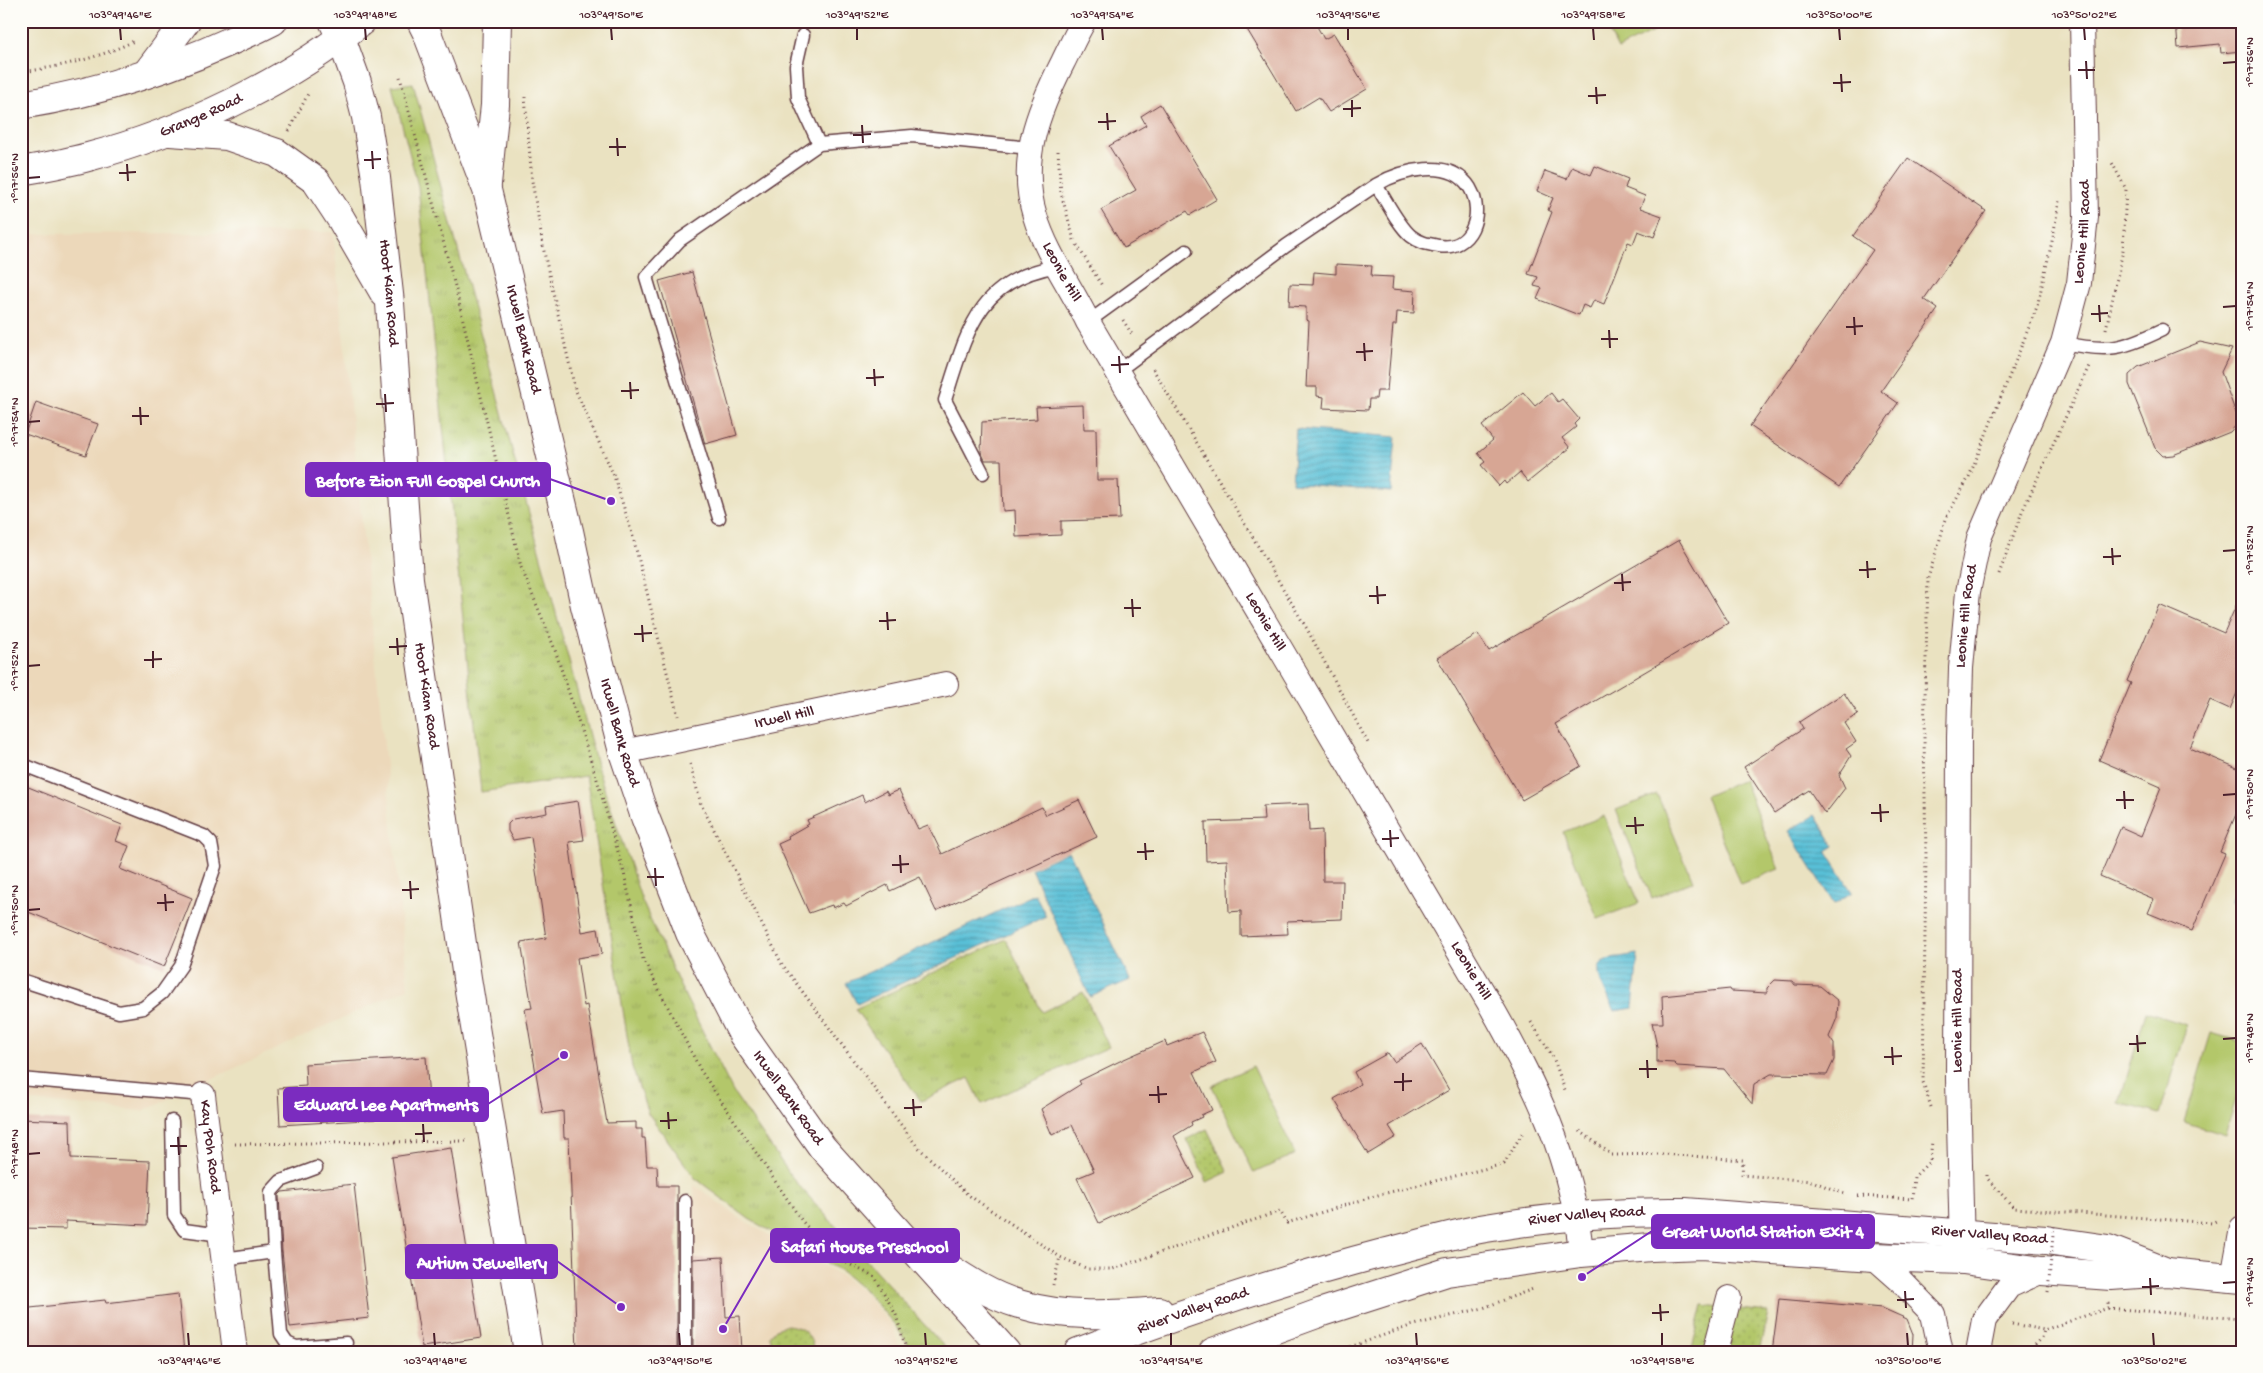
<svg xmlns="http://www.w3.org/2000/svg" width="2263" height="1373" font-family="'Gochi Hand',sans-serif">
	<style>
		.built { fill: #ecd8ba }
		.grass { fill: url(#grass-tufts); stroke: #7e734b }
		.park { fill: url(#park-dots); stroke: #7e734b }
		.pitch { fill: #b3c76b; stroke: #7e734b }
		.water { fill: url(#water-rules); stroke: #527081 }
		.building { fill: #d7a694 }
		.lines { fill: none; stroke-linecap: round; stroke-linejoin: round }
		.lane-casing { stroke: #623c42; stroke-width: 15 }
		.street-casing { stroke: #623c42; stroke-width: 26 }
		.primary-casing { stroke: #623c42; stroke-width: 30 }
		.path { stroke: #623c42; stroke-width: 3; stroke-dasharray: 1 4; stroke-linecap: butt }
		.lane { stroke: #fff; stroke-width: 12 }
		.street { stroke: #fff; stroke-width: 24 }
		.primary { stroke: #fff; stroke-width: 28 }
		.path-bridge { stroke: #623c42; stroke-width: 3; stroke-dasharray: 1 4; stroke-linecap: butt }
		.ticks { fill: none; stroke: #4a1f2b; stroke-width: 2 }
		.labels { text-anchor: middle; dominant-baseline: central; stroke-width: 4.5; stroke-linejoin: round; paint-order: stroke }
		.street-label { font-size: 16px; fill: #4a1f2b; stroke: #fdfcf7 }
		.leader { fill: none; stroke: #7b2cbf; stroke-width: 2 }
		.callout-dot { fill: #7b2cbf; stroke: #fdfcf7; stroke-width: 2 }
		.callout { fill: #7b2cbf; stroke: #7b2cbf; stroke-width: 2 }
		.callout-label { font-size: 18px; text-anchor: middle; font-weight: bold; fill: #fff }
		.neatline { fill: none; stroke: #4a1f2b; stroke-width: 2 }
		.ticks-label { font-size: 12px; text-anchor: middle; fill: #4a1f2b }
	</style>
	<defs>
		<pattern id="grass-tufts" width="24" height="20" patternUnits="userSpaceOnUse" patternTransform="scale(1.25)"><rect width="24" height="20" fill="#b3c76b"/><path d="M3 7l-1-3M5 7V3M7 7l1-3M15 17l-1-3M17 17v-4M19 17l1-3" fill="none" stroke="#9baa5d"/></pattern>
		<pattern id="park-dots" width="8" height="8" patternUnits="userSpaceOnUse" patternTransform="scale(1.25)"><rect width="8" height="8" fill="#b3c76b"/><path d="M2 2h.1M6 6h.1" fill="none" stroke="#9baa5d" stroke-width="1.8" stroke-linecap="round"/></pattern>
		<pattern id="water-rules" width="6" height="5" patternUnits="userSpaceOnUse" patternTransform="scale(1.25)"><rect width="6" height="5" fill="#59c0d7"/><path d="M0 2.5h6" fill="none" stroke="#4c9baf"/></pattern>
	</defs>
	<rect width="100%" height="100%" fill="#fdfcf7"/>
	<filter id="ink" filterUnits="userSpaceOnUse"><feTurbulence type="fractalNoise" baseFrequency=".02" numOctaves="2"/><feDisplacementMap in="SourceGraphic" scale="10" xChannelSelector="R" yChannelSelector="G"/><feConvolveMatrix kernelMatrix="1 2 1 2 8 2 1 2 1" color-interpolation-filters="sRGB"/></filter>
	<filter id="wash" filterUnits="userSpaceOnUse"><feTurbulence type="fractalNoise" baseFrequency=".0096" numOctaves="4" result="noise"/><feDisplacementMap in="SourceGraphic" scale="20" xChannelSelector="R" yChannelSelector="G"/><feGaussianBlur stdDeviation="1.12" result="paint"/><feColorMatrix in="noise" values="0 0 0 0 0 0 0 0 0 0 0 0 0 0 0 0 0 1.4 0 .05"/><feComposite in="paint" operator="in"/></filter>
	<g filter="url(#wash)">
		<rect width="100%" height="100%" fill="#eae2c1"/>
		<g class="built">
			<path d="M333,232L408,988L142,1111L21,1100V234Z"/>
			<path d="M694,1185L741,1219L843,1277L866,1295L894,1328L900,1352H695Z"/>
		</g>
		<g class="grass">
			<path d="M413,83L600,776L642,901L680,986L733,1092L794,1180L949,1352L912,1350L895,1325L866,1292L843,1272L749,1219L695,1178L648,1113L632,1067L586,776L481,792L418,186L392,86Z"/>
			<path d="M1006,939L1042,1012L1083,992L1109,1047L982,1104L969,1078L921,1101L855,1009Z"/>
		</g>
		<g class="park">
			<path d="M1207,1129L1228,1172L1207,1182L1187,1139Z"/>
			<path d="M1703,1305L1768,1312L1759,1352H1691Z"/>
			<path d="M787,1325C804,1327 811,1334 814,1352H774L770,1336L776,1329Z"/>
		</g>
		<g class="pitch">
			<path d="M1604,21H1675L1618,49Z"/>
			<path d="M1744,780L1779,869L1740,884L1705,796Z"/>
			<path d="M1657,794L1693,881L1652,898L1616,810Z"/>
			<path d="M1604,816L1639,903L1598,919L1563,832Z"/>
			<path d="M2146,1012L2187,1025L2160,1114L2119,1103Z"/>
			<path d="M2211,1033L2242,1042V1080L2225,1135L2184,1122Z"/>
			<path d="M1253,1066L1295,1154L1254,1173L1212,1086Z"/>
		</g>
		<g class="water">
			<path d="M1296,429L1396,437L1391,492L1292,483Z"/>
			<path d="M1815,815L1834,846L1826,851L1852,892L1834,904L1788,831Z"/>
			<path d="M1069,851L1130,980L1090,997L1031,869Z"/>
			<path d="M2242,866V906L2231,902Z"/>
			<path d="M1035,894L1046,916L857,1004L846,983Z"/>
			<path d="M1638,954L1633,1008L1615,1011C1611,1001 1590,970 1603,962C1612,957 1628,956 1638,954Z"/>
		</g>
		<g id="blocks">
			<g class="building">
				<path d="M1242,21H1314L1324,39L1334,34L1367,89L1329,112L1319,97L1296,111Z"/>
				<path d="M2176,21H2242V51L2221,53L2220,44L2178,48Z"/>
				<path d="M1160,104L1217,199L1190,215L1187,211L1124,248L1101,210L1136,190L1109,146L1146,125L1141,116Z"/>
				<path d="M1908,158L1986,211L1924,299L1938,309L1881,391L1898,403L1839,487L1750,426L1873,250L1853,236Z"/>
				<path d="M1595,166L1628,179L1625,188L1645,196L1640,208L1662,216L1654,237L1638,231L1633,244L1628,242L1604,304L1594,300L1590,308L1583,305L1579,315L1537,299L1542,288L1534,286L1538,277L1528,274L1552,212L1548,210L1553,198L1537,191L1545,171L1567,179L1572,167L1591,175Z"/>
				<path d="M1336,264L1372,266L1371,276L1393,277L1392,289L1415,291L1414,313L1397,312L1396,325H1393L1387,391H1377L1376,399H1369L1368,410L1323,408L1324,397L1317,396V387H1306L1309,321L1306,320V307L1289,306L1290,284L1313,285L1314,272L1336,274Z"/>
				<path d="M692,272L737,435L705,444L659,281Z"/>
				<path d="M2200,342L2232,349L2221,372L2239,422L2230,432L2173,455L2163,456L2155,448L2129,384V375L2138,367Z"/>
				<path d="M1523,392L1535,406L1551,393L1558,402L1562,399L1579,419L1574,424L1576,427L1562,438L1570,448L1528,482L1520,472L1506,484L1504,481L1499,486L1481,465L1485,462L1478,453L1493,440L1482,426Z"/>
				<path d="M36,402L98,424L86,455L25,434Z"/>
				<path d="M1083,405L1084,429H1096L1097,480H1118L1120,519L1061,521V535L1016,537L1015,510L1003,511L1001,460H985L981,452L982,422L1037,419L1036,407Z"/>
				<path d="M1679,540L1728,623L1556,724L1581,766L1522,800L1437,658L1478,634L1489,651Z"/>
				<path d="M2242,592V681L2230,709L2210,700L2190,748L2242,770V800L2220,852L2225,854L2192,931L2148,913L2154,899L2100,876L2121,827L2141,836L2161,787L2099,760L2131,683L2127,681L2159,605L2224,633Z"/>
				<path d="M1844,693L1858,714L1844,723L1856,742L1846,749L1851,756L1839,775L1845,788L1825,814L1809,790L1774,813L1744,767L1803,729L1799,722Z"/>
				<path d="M21,784L122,825L116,841L129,846L120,869L192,898L164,967L21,909Z"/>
				<path d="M899,790L918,829L928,825L942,854L1042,807L1046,815L1079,800L1097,837L936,911L920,877L890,891L887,885L846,906L844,903L833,908L832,905L809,913L778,844L789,839L788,836L809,824L807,820L862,795L865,802L886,791L888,795Z"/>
				<path d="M578,801L584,840L569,842L582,932L598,929L602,954L577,958L584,1006L587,1005L607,1123L636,1122V1129H642V1138H645L647,1166H657L658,1186H677V1352H577L569,1138H564L563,1111L543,1114L525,1009L532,1008L521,942L546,938L531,837L513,840L508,831V824L513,819L547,813L546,806Z"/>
				<path d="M1308,804L1309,831L1322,830L1323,881H1343L1342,919L1287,921L1288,934L1241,936V911L1229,912L1227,860L1206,861L1205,822L1264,820L1263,806Z"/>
				<path d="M1775,980L1792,981L1795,985L1820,986L1838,1001L1837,1018L1829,1037L1834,1044V1060L1827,1075L1771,1074L1754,1084L1752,1104L1724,1069L1677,1066L1674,1063L1657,1062V1047L1652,1023H1663L1662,996L1730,989L1731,991L1767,993V988Z"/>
				<path d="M1202,1032L1216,1062L1194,1072L1212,1110L1201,1115L1202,1117L1191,1122L1192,1125L1174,1136L1195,1178L1099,1223L1077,1178L1094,1171L1072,1125L1052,1135L1041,1109L1081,1084L1079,1081L1122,1060L1165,1041L1167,1046Z"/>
				<path d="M1422,1044L1449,1090L1389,1126L1396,1137L1368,1154L1334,1099L1360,1084L1354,1072L1388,1053L1394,1062Z"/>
				<path d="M426,1057L430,1116L280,1125L278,1088L306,1086L305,1064Z"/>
				<path d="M21,1119L70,1121L71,1158L150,1161L147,1225L66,1221V1229L21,1228Z"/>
				<path d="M451,1148L481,1338L422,1347L392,1157Z"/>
				<path d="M354,1184L369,1318L290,1327L282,1251L279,1195L282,1192Z"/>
				<path d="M723,1257L726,1317L740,1316L742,1352H693V1259Z"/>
				<path d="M178,1294L184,1352H21V1309L105,1300L106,1303Z"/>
				<path d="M1779,1299L1882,1308L1907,1319L1913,1334L1912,1352H1772Z"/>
			</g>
		</g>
	</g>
	<g filter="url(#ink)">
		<use href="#blocks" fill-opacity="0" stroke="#623c42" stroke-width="1"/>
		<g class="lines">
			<g class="lane-casing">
				<g id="lane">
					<path d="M803,35L796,66L798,98L819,144"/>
					<path d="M1088,322L1186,251"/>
					<path d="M2063,343C2108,352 2121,350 2162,330"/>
					<path d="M1118,371L1286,246L1376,185C1401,170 1451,157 1470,188C1485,214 1471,251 1439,246C1427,244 1420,243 1411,236C1398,225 1386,200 1376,185"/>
					<path d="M983,473L945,400C967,332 977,279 1058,266"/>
					<path d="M719,518L646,277L680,240L819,144L912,136L1030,148"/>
					<path d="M21,764L204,836L211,843L215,866L181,966L162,993L143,1008L119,1012L21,980"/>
					<path d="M21,1079L203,1095"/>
					<path d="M172,1121L174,1215L184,1230L221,1235"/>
					<path d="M316,1168L281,1181L271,1192L274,1252L281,1334L287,1343L296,1347L346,1343"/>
					<path d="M224,1259L274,1252"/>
					<path d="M685,1352V1201"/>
				</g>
			</g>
			<g class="street-casing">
				<g id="street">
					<path id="s1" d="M1084,21C1076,34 1070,48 1063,62C1038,111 1018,161 1035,216C1046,253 1071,287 1088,322L1488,1001C1534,1081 1573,1160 1581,1253"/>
					<path id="s2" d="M623,752L946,684"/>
					<path id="s3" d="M203,1095L235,1352"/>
					<path id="s4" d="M1962,1250L1958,1079L1959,737L1961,668L1968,592L1979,538L2063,343L2079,283L2086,217L2082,21"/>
					<path d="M1874,1257L1900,1280L1933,1314L1941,1352"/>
					<path d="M2233,1278L2242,1228"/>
					<path d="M1715,1352L1729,1298"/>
					<path d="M1978,1352L1984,1320L2009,1286L2042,1271"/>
				</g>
			</g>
			<g class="primary-casing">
				<g id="primary">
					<path id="s5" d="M333,21L341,38L357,82L366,117L376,178L390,303L409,579L467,978L528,1352"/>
					<path id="s6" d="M421,21L427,33L487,190L569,531L585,606L623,752L645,817L690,933L743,1035L822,1147L1006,1352"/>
					<path d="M146,74L186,21"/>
					<path d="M21,105C109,91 194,61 273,21"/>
					<path d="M170,132L227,136L277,153L316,181L341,219L384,293"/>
					<path id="s7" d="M21,171C43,167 66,163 88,157C180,133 288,82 362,21"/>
					<path d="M487,184L495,105L497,21"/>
					<path d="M941,1263C965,1279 991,1296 1019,1304C1064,1318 1113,1315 1159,1311"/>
					<path id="s8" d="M1078,1352C1179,1314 1279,1280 1383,1253C1417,1245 1451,1234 1486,1228C1551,1217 1618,1211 1685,1212L2046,1240L2108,1249L2167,1272"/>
					<path d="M1213,1352L1322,1312L1447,1272L1581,1253L1651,1247L1702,1245L1874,1257L1963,1260L2042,1271L2111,1276L2167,1272L2242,1279"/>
				</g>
			</g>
			<g class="path">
				<path d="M21,72C60,67 100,58 136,40"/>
				<path d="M400,77L456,290L521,567L554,647L596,776L624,873L643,959L701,1071L802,1221L833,1256L875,1277L896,1315L907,1352"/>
				<path d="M525,97L532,181L545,257L575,389L614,476L633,537L678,716"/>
				<path d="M289,131L309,92"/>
				<path d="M1058,151L1061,193L1074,240"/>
				<path d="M1077,245L1103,287"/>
				<path d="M1123,320L1133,336"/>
				<path d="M2106,329L2123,250L2126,189L2111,161"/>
				<path d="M1153,369L1307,629L1369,745"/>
				<path d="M1999,574L2022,512L2089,366"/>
				<path d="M690,764L701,804L782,964L916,1145L967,1194L1060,1257L1088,1269H1113L1280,1211L1287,1223L1378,1195L1504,1164L1523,1132"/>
				<path d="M1531,1022L1553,1057L1565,1090"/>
				<path d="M1931,1107L1923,1082L1926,856L1924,737L1928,578L1947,516L1969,477L2037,307L2053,237L2059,201"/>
				<path d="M1580,1131L1612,1155L1663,1154L1743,1160L1742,1175L1812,1181L1847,1195"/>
				<path d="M235,1144L466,1141"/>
				<path d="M1987,1175V1178L2014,1208L2212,1223L2218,1220"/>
				<path d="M1858,1196L1912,1199L1914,1177L1930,1161L1932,1141"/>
				<path d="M1053,1285L1060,1257"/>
				<path d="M2108,1308L2242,1319"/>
				<path d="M2012,1324L2044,1330"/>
				<path d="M1336,1352L1410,1326L1483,1308L1533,1289"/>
				<path d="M2028,1352L2042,1338L2044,1330L2108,1308V1302"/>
			</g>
			<use href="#lane" class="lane"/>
			<use href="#street" class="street"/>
			<use href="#primary" class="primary"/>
			<path class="path-bridge" d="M2048,1292L2054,1224"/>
		</g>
	</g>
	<path class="ticks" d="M120,28L121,40M365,28L366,40M611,28L612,40M857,28V40M1102,28L1103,40M1348,28V40M1593,28L1594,40M1839,28L1840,40M2084,28L2085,40M2086,61L2087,79M2223,63L2236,62M2078,70H2095M1841,74L1842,92M1833,83L1851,82M1596,87L1597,104M1588,96L1606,95M1352,100V117M1343,109L1361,108M1107,113L1108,130M1098,122L1116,121M862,125L863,143M853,135L871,134M617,138L618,156M609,147H626M372,151L373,169M364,160L381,159M127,164L128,181M119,173L136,172M28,178L40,177M2099,305L2100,322M2223,307L2236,306M2091,314L2108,313M1854,317L1855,335M1846,327L1863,326M1609,330L1610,348M1601,339H1618M1364,343L1365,361M1356,352L1373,351M1119,356L1120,373M1111,365L1129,364M874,369L875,386M866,378L884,377M630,382L631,399M621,391L639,390M385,394L386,412M376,404L394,403M140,407L141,425M132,416H149M28,422L40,421M2112,548L2113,565M2223,551L2236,550M2103,557L2121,556M1867,561L1868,578M1859,570L1876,569M1622,574L1623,591M1614,583L1631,582M1377,586L1378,604M1369,596L1386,595M1132,599L1133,617M1124,608H1141M887,612L888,630M879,621L896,620M642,625L643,642M634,634L652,633M397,638L398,655M389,647L407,646M153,651V668M144,660L162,659M28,666L40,665M2124,791L2125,809M2223,795L2236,794M2116,800H2134M1880,804L1881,822M1871,813L1889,812M1635,817L1636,834M1626,826L1644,825M1390,830L1391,847M1382,839L1399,838M1145,843L1146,860M1137,852L1154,851M900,855L901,873M892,865L909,864M655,868L656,886M647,877H664M410,881L411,899M402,890L419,889M165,894L166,911M157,903L174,902M28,910L40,909M2137,1035L2138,1052M2223,1039L2236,1038M2129,1044L2146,1043M1892,1047L1893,1065M1884,1057L1902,1056M1647,1060L1648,1078M1639,1069H1657M1403,1073V1091M1394,1082L1412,1081M1158,1086L1159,1103M1149,1095L1167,1094M913,1099L914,1116M904,1108L922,1107M668,1112L669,1129M660,1121L677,1120M423,1124L424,1142M415,1134L432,1133M178,1137L179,1155M170,1146H187M28,1154L40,1153M2150,1278L2151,1295M2223,1283L2236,1282M2142,1287L2159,1286M1905,1291L1906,1308M1897,1300L1914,1299M1660,1304L1661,1321M1652,1313L1669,1312M188,1333L189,1346M434,1333L435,1346M679,1333L680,1346M925,1333L926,1346M1171,1333V1346M1416,1333L1417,1346M1662,1333V1346M1907,1333L1908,1346M2153,1333L2154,1346"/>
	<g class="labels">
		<g class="street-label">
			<text stroke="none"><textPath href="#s7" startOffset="189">Grange Road</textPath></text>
			<text stroke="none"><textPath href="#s4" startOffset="1039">Leonie Hill Road</textPath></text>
			<text stroke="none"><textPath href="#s1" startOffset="269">Leonie Hill</textPath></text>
			<text stroke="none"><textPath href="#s5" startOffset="279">Hoot Kiam Road</textPath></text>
			<text stroke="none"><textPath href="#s6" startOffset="335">Irwell Bank Road</textPath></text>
			<text stroke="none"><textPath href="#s4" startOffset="634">Leonie Hill Road</textPath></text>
			<text stroke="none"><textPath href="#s1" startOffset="674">Leonie Hill</textPath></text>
			<text stroke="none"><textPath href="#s5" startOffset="684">Hoot Kiam Road</textPath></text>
			<text stroke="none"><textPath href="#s2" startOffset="165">Irwell Hill</textPath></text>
			<text stroke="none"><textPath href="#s6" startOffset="740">Irwell Bank Road</textPath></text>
			<text stroke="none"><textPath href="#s1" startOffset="1079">Leonie Hill</textPath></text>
			<text stroke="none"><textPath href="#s4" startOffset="229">Leonie Hill Road</textPath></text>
			<text stroke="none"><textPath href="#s6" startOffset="1145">Irwell Bank Road</textPath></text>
			<text stroke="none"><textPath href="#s3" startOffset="52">Kay Poh Road</textPath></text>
			<text stroke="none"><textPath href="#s8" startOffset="528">River Valley Road</textPath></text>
			<text stroke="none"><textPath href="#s8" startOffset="932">River Valley Road</textPath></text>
			<text stroke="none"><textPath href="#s8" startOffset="122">River Valley Road</textPath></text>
		</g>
	</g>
	<path class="leader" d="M611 501L550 479M564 1055L488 1104M1582 1277L1652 1231M723 1329L771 1246M621 1307L557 1261"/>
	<g class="callout-dot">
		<circle cx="611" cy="501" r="5"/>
		<circle cx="564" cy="1055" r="5"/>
		<circle cx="1582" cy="1277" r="5"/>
		<circle cx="723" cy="1329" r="5"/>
		<circle cx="621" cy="1307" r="5"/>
	</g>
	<g class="callout">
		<rect x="306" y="463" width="244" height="33" rx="5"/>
		<rect x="284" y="1088" width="204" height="33" rx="5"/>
		<rect x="1652" y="1215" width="222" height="33" rx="5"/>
		<rect x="771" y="1229" width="188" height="33" rx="5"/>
		<rect x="406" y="1245" width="151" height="33" rx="5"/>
	</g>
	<g class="callout-label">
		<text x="428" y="486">Before Zion Full Gospel Church</text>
		<text x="386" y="1110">Edward Lee Apartments</text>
		<text x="1763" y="1237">Great World Station Exit 4</text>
		<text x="865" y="1252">Safari House Preschool</text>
		<text x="482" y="1268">Autium Jewellery</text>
	</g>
	<rect width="2263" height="1373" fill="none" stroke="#fdfcf7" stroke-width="55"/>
	<rect x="28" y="28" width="2208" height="1318" class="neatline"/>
	<g class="ticks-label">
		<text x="120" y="18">103°49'46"E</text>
		<text x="365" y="18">103°49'48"E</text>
		<text x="611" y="18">103°49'50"E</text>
		<text x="857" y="18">103°49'52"E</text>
		<text x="1102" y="18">103°49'54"E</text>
		<text x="1348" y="18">103°49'56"E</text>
		<text x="1593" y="18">103°49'58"E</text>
		<text x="1839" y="18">103°50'00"E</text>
		<text x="2084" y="18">103°50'02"E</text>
		<text transform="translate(2249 62) rotate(-90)" y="4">1°17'56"N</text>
		<text transform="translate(14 178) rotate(-90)" y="4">1°17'56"N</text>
		<text transform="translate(2249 306) rotate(-90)" y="4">1°17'54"N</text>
		<text transform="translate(14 422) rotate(-90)" y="4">1°17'54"N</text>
		<text transform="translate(2249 550) rotate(-90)" y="4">1°17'52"N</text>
		<text transform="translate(14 666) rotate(-90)" y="4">1°17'52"N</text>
		<text transform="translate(2249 794) rotate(-90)" y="4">1°17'50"N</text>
		<text transform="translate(14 910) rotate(-90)" y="4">1°17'50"N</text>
		<text transform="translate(2249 1038) rotate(-90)" y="4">1°17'48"N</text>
		<text transform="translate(14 1154) rotate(-90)" y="4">1°17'48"N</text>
		<text transform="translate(2249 1282) rotate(-90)" y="4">1°17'46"N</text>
		<text x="189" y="1364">103°49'46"E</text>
		<text x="435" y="1364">103°49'48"E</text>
		<text x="680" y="1364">103°49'50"E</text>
		<text x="926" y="1364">103°49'52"E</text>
		<text x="1171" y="1364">103°49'54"E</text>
		<text x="1417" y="1364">103°49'56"E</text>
		<text x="1662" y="1364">103°49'58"E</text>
		<text x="1908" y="1364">103°50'00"E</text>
		<text x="2154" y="1364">103°50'02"E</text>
	</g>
</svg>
